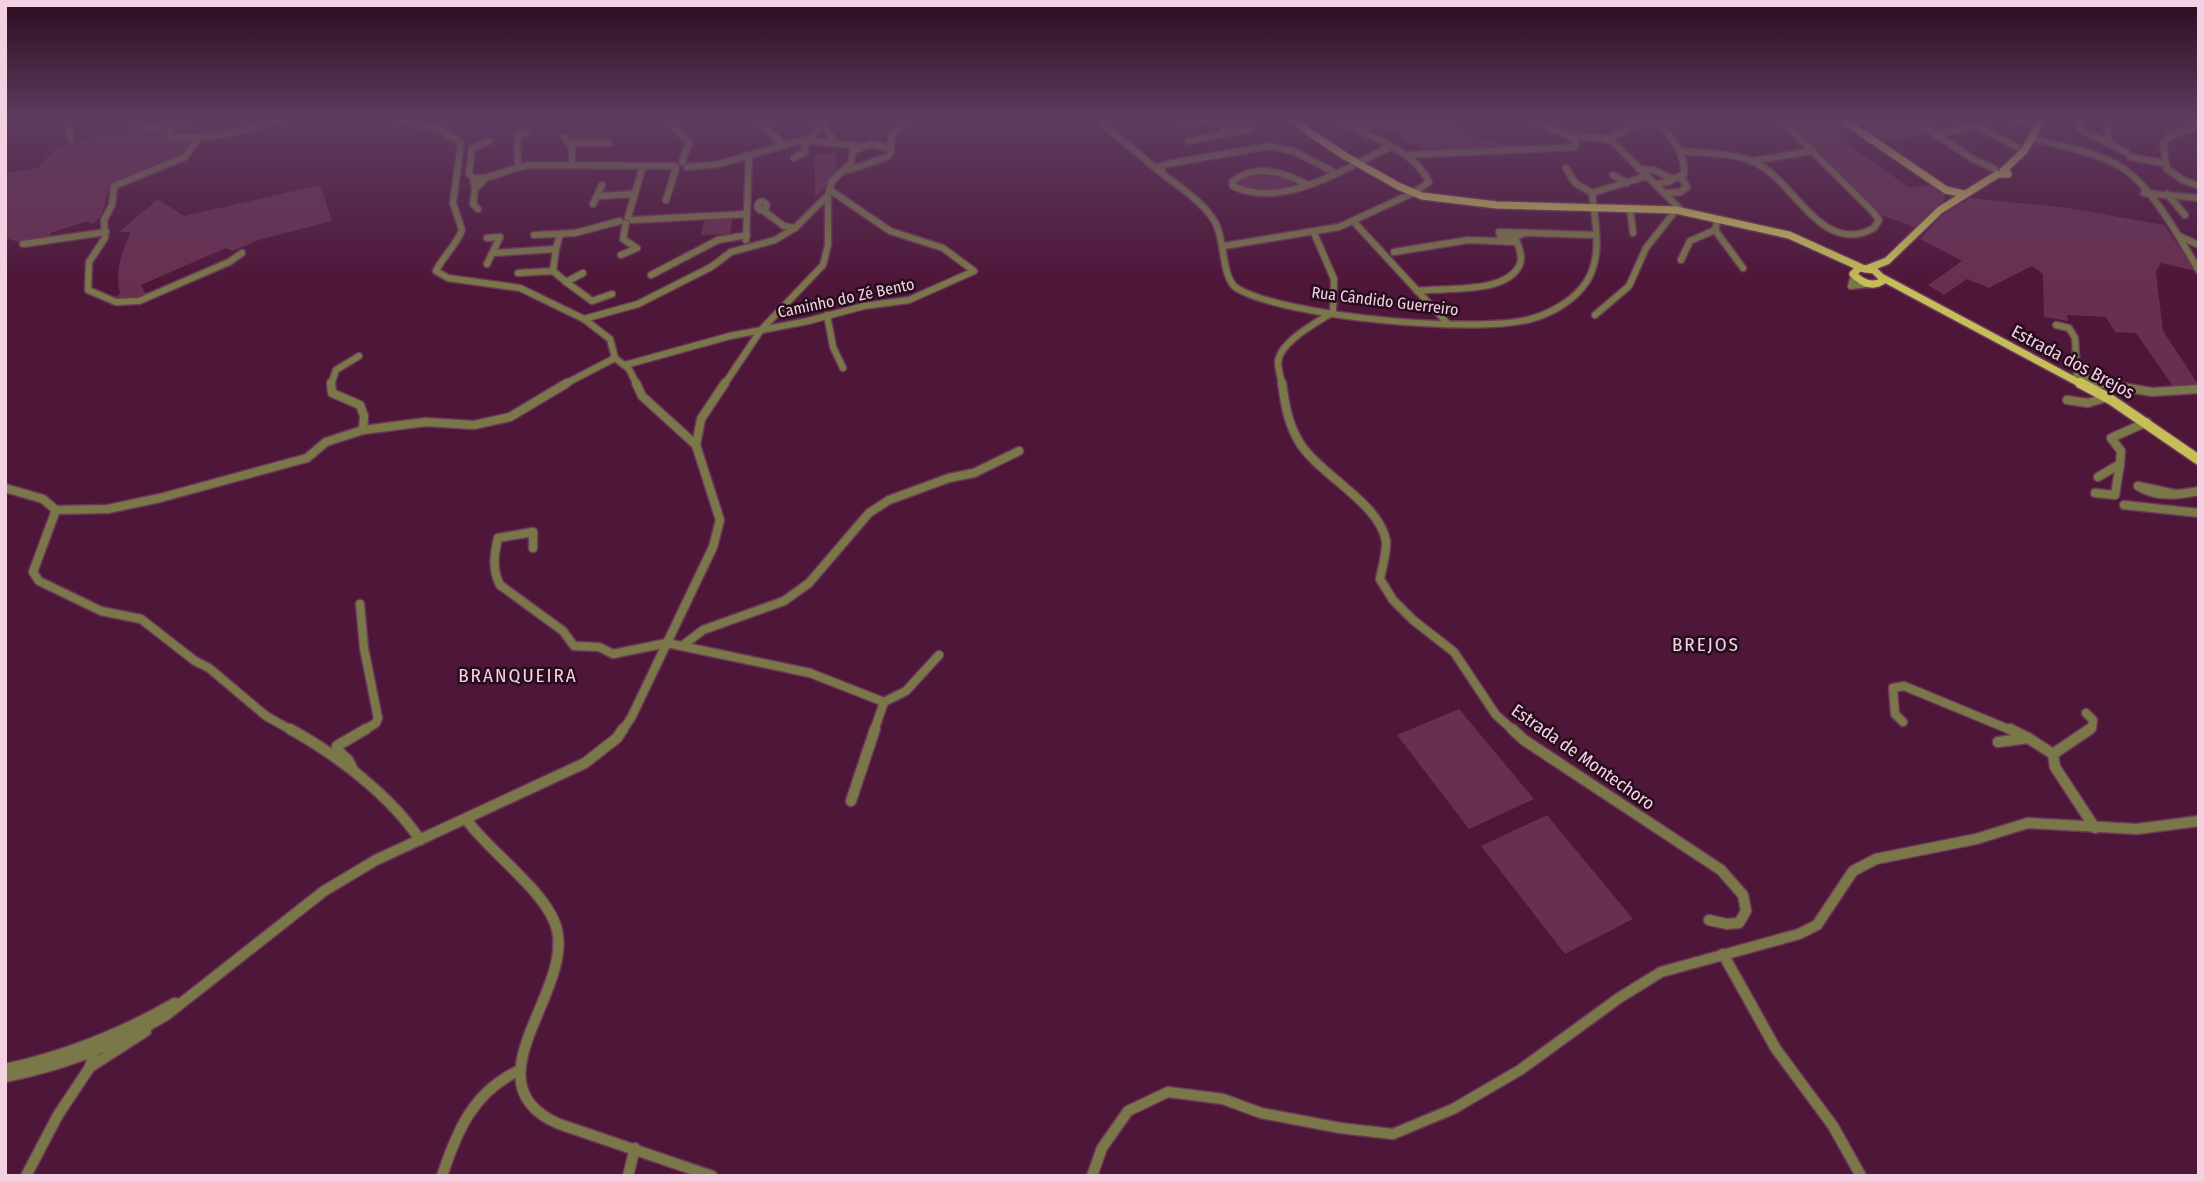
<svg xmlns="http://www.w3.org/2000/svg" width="2204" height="1181" font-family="'Fira Sans Condensed',sans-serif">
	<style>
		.green { fill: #692f51 }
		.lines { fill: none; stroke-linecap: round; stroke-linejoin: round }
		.minor-far2-casing { stroke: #6c3758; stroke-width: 9 }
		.minor-far1-casing { stroke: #6c3758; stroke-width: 11 }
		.minor-casing { stroke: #6c3758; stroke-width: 13 }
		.major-far1-casing { stroke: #6c3758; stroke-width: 10 }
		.major-casing { stroke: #6c3758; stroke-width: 13 }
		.minor-far2 { stroke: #7a7849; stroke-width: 6 }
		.minor-far1 { stroke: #7a7849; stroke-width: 8 }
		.minor { stroke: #7a7849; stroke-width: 10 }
		.major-far1 { stroke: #c6bf59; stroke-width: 7 }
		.major { stroke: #c6bf59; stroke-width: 10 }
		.labels { text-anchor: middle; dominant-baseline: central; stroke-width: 5; stroke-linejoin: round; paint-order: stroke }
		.far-street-label { font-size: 16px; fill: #f4d0e3; stroke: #260d1c }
		.street-label { font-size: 18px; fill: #f4d0e3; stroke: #260d1c }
		.neighbourhood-label { font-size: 19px; letter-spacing: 2px; fill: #f4d0e3; stroke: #260d1c }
	</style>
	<rect width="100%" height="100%" fill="#4e1639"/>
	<g class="green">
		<path d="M1391,118H1466L1442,126L1461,128L1475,138L1510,145L1418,153L1421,148L1406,141L1398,132L1393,133L1379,125Z"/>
		<path d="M1782,118H1833L1855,133L1837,137L1910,188L1930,185L1944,194L1945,199L1917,228L1878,214Z"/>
		<path d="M1843,118H1908L1933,133L1879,143Z"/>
		<path d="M165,127L170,139L193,140L184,154L172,161L112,184C103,197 108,215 92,224L88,221L50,233L52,236L23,243L5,238V173L37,168L57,147L128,128Z"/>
		<path d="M835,153L837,172L820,194L815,196V155Z"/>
		<path d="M1267,174L1285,178L1293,183C1276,196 1257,190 1237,185L1236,182L1246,176Z"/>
		<path d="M320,185L332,221L258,240L233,251L226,248L141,285L146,295L132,300L115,297L120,294C115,272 121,252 131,232H119L158,199L184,216Z"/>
		<path d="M1970,198L2068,208L2164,225L2196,271L2161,263L2156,272L2163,331L2198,384L2175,389L2136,333L2115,332L2106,317L2067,315L2068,321L2044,317L2043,274L2032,266L1989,288L1967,279L1944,295L1928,285L1962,261L1920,239L1942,215Z"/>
		<path d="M733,218L730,234L701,235L704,220Z"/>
		<path d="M1459,709L1534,799L1469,829L1397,735Z"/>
		<path d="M1547,815L1633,919L1565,954L1481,846Z"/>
	</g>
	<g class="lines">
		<g class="minor-far2-casing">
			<g id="minor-far2">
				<path d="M66,118L71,140"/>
				<path d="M128,118C143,135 170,124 189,118"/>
				<path d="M393,118L438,129L461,142L453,203L462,230C456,246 443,256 436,271L448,278L520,288L584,319L610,339L615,358L629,369L637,385"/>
				<path d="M599,118H603"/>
				<path d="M665,118L689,143L682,162"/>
				<path d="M755,118L782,143"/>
				<path d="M1099,118L1103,125C1124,141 1144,159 1164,175C1182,189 1203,202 1215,222C1226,242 1221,280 1238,289C1288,317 1476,334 1531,319C1552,313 1575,300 1587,281C1603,255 1595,221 1592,193L1647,176"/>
				<path d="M1214,118L1228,133"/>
				<path d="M1526,118L1570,136L1608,138L1647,122L1680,118"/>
				<path d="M1911,118L1973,159L1995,169"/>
				<path d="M2011,118L2041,125"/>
				<path d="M2080,118V129L2126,152"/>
				<path d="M2112,118L2107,124L2108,140L2113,145"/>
				<path d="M2197,118L2199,120"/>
				<path d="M821,119L832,138L831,141"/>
				<path d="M171,124V136C210,141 247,130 284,118"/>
				<path d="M1181,125L1212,118"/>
				<path d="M2199,126L2170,136L2163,143L2167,169L2183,180L2199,186"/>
				<path d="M1937,134L1978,126L2024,151"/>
				<path d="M1365,135L1366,128L1384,118"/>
				<path d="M200,136L185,157L114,186L112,205L104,220L105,238L89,262L88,290L116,302L139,301L229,262L242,253"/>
				<path d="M565,137L568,143H572"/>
				<path d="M2033,138C2061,147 2095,151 2121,167C2152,186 2181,240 2199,271"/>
				<path d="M1603,139L1613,142L1683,212"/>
				<path d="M808,140L820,128L814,118"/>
				<path d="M489,141L472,148L469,174L473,178C494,180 511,166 532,165L674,166"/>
				<path d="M1188,141L1250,129"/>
				<path d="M1682,151C1706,154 1734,152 1756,163C1795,182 1822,257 1874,228L1879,220L1873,212L1779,118"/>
				<path d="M1407,155L1575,147V141L1570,136"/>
				<path d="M2130,157L2164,163"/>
				<path d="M794,158L805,152L804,140"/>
				<path d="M1752,161L1812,151"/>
				<path d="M572,165V143H609"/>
				<path d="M518,166L517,135L528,132"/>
				<path d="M687,167L719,164L802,140L860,146"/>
				<path d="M1566,168L1575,183L1592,193"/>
				<path d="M1639,169L1654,170L1673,179"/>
				<path d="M849,170L887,157L891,152V136L913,118"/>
				<path d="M1163,174L1161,166L1167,164L1269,146L1293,151L1334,172"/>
				<path d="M1613,175L1627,183"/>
				<path d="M473,178L475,189L485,179"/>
				<path d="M1306,184C1283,172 1254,163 1232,182L1233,186C1282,210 1345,168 1390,147"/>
				<path d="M1655,184L1668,182L1684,174C1685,151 1670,136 1656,119"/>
				<path d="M475,189L473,204L478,209"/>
				<path d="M1665,193L1680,192L1687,187L1680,176"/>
				<path d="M2144,193L2199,198"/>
				<path d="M2167,194L2185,215"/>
				<path d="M599,196L633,194"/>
				<path d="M666,200L676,168"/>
				<circle cx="762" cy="206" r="4.5"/>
				<path d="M593,204L602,185"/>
				<path d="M1630,208L1633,233"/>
				<path d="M761,209L784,226L795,228"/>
				<path d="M628,217L643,166"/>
				<path d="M632,220L747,214"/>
				<path d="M1354,222L1448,324"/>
				<path d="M1715,230L1743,268"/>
				<path d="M534,235L575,233L620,221"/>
				<path d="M2179,236L2199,245"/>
				<path d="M487,238L500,237L487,264"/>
				<path d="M1515,239L1500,236L1499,232L1596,235"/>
				<path d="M746,240L749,156"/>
				<path d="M23,244L106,232"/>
				<path d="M1224,246L1339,227L1413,193L1429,182C1412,146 1366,137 1334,118"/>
				<path d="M556,249L553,271L566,282L583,273"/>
				<path d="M1394,252L1468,240L1516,242"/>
				<path d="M494,253L556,249L560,234"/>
				<path d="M621,255L637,248L623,239L626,223"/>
				<path d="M1681,260L1690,241L1715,230L1718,219"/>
				<path d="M518,273L553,271"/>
				<path d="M651,275L718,240L747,235"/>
				<path d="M1854,276L1851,286L1868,284"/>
				<path d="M566,282L592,301L612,294"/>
				<path d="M1417,291C1444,287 1507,295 1520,264C1523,255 1518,245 1515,237L1525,233"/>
				<path d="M827,315L833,347L843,368"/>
				<path d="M1595,315L1629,286L1646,248L1676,210"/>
				<path d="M584,319L638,304L711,267L731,252L775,240L795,228L826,197"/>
				<path d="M2056,325L2069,328L2075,338L2077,375"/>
				<path d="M625,365L730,336L808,321L864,306L909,300L974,271L943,248L890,231L830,190"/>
				<path d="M2074,378L2085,377L2103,385"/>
				<path d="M331,385L336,370L359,356"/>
				<path d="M563,385L615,358"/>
				<path d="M724,385L761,330L823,265L828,245V195L832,181L851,163L853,151L870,144L889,148"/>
				<path d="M1282,385C1281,378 1278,369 1278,362C1280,341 1318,322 1333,312L1334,279L1314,233"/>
			</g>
		</g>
		<g class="minor-far1-casing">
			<g id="minor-far1">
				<path d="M331,383L332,393L360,405L364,416L363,430"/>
				<path d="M636,383L642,396L696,445"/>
				<path d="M1282,383C1285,405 1288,425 1301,445C1322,476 1380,504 1386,541C1387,552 1382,568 1380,579L1393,600L1413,620L1454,652L1496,715L1514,731"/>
				<path d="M2098,383L2152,392L2199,389"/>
				<path d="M2067,400L2088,403L2108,397"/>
				<path d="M2098,477L2120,464L2121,451L2111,438L2147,422"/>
				<path d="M5,488L43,499L56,510L33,572L39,581L101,611L141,619L195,661L209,668L266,716L293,731"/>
				<path d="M2095,493L2115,495L2120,464"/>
				<path d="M2175,494L2138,486C2157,498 2178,495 2199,491"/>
				<path d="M2124,505L2199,513"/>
				<path d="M56,510L108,509L160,498L307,458L326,442L363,430L426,422L474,425L510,417L567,383"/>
				<path d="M533,548V532L498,538C494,555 492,569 500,585L563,631L574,646L599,647L613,654L667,643L810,673L884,702L874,731"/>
				<path d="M360,604L364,648L378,718L376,723L363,731"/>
				<path d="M682,646L703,630L784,601L809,583L869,513L889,500L949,478L974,473L1019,451"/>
				<path d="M884,702L906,691L939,655"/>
				<path d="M2086,713L2093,720L2092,728L2088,731"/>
				<path d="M1903,722L1895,714L1893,688L1904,686L2013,731"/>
				<path d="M622,731L631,718L713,547L720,520L696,445L701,419L725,383"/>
			</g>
		</g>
		<g class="minor-casing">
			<g id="minor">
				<path d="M290,729C336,754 392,797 420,840"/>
				<path d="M1512,729L1524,740L1721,870L1743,895L1746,911L1739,923L1727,924L1709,920"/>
				<path d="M2010,729L2028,738"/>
				<path d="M2090,729L2053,754L2055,767L2095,828"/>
				<path d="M1998,742L2028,738L2053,754"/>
				<path d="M353,770L348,760L337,750V746L366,729"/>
				<path d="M851,801L875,729"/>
				<path d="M466,819C489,852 549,893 557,930C572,994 466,1084 559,1124L712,1176"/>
				<path d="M1723,954L1776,1049L1833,1126L1861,1176"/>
				<path d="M90,1067L146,1031"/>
				<path d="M5,1069C66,1056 121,1034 175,1003"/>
				<path d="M5,1077C63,1066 114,1046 165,1016L324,891L376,860L585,763L617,738L623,729"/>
				<path d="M26,1176L58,1115L90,1067L94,1050"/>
				<path d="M442,1176C457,1131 473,1092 518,1071"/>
				<path d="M628,1176L635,1148"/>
				<path d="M1092,1176L1102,1148L1128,1111L1168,1092L1223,1099L1261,1113L1340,1128L1393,1134L1453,1109L1520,1070L1619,998L1661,972L1799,934L1817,925L1853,871L1876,859L1976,839L2028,823L2137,829L2199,821"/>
			</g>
		</g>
		<g class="major-far1-casing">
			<g id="major-far1">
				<path d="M1294,118L1306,130L1345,156L1398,186L1422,196L1497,205L1676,210L1789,235L1862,268"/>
				<path d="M1840,118L1946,190L1964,194"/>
				<path d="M2004,170L2024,151L2043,118"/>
				<path d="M1859,268L1874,270L1884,280C1873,288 1862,283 1853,274Z"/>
				<path d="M1866,269L1887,261L1940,210L1998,174H2008L2004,170"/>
				<path d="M1883,278L2083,385"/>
			</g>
		</g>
		<g class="major-casing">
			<path id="major" d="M2080,383L2110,399L2199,460"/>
		</g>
		<use href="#minor-far2" class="minor-far2"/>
		<use href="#minor-far1" class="minor-far1"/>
		<use href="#minor" class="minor"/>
		<use href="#major-far1" class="major-far1"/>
		<use href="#major" class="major"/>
	</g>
	<linearGradient id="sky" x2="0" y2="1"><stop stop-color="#2b0c1f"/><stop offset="0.42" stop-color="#5d3c5f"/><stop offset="1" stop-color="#5d3c5f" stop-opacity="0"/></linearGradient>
	<rect width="2204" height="283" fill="url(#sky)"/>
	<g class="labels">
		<g class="far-street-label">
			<text transform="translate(846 298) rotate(-12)">Caminho do Zé Bento</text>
			<text transform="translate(1385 301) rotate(7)">Rua Cândido Guerreiro</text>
		</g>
		<g class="street-label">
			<text transform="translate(2073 362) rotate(28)">Estrada dos Brejos</text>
			<text transform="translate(1583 757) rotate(35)">Estrada de Montechoro</text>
		</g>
		<g class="neighbourhood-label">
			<text x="1706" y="644">BREJOS</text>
			<text x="518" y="675">BRANQUEIRA</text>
		</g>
	</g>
	<rect width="2204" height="1181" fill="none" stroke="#f4d0e3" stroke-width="14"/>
</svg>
